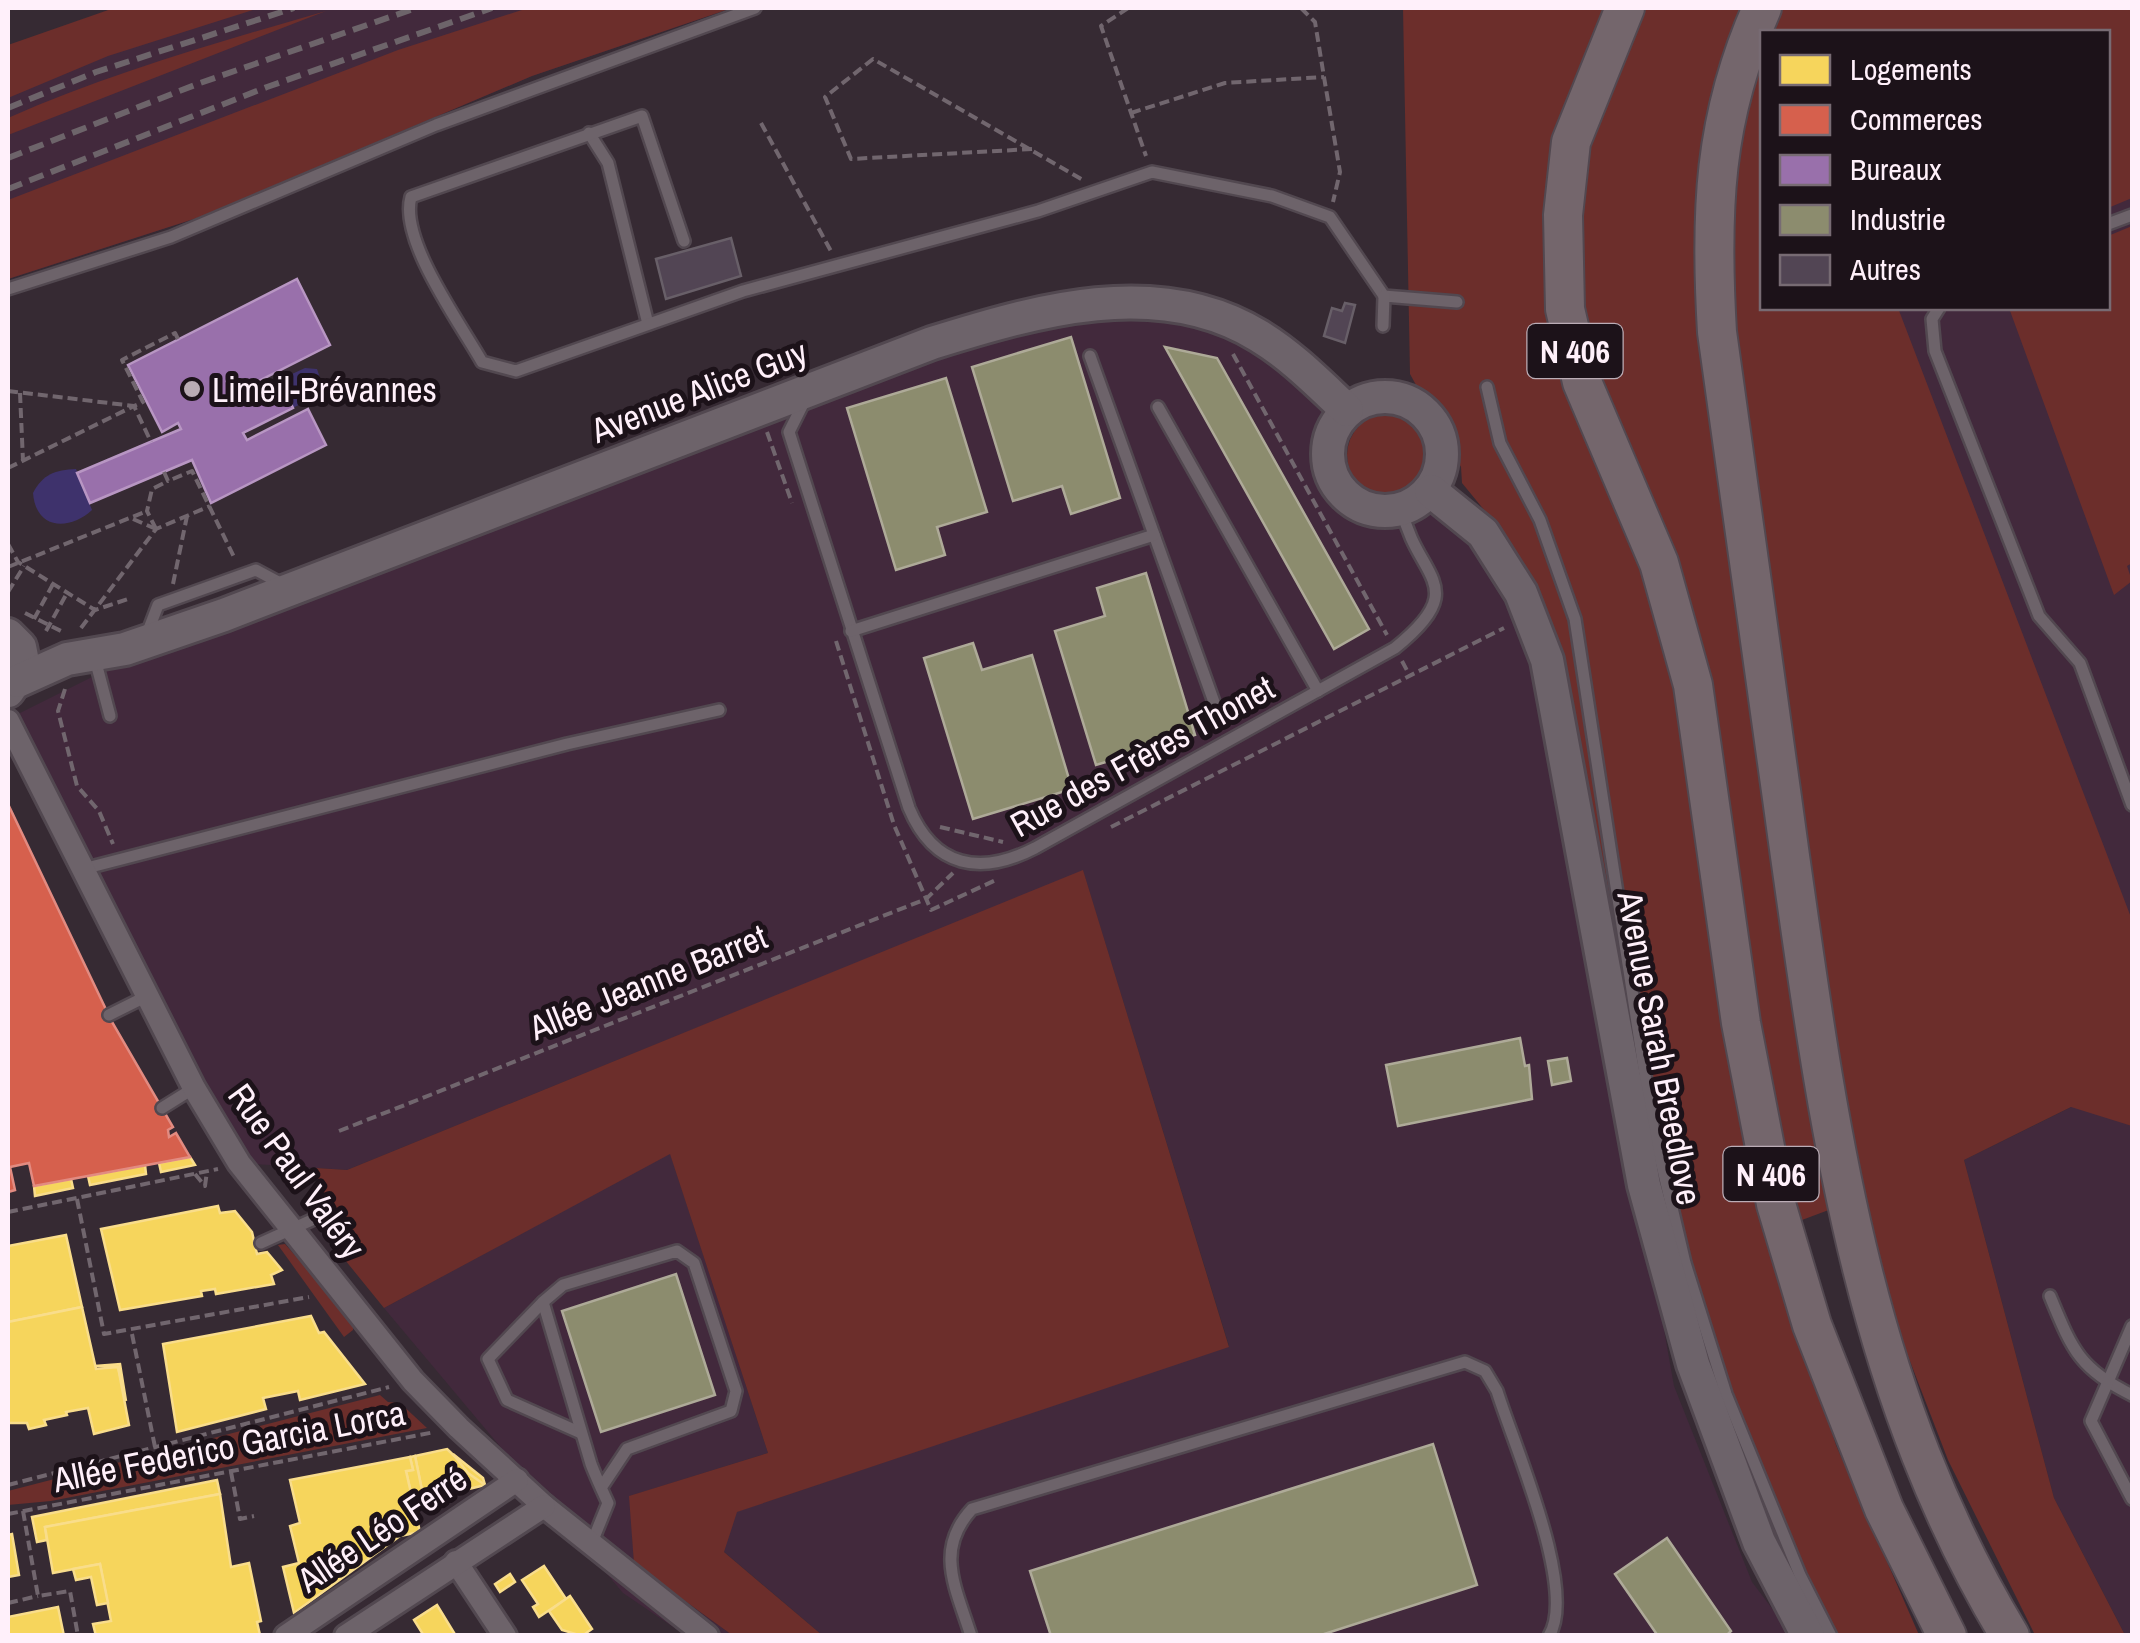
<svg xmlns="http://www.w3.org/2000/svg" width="2140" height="1643" font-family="'Archivo Narrow',sans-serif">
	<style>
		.built { fill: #42293c }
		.green { fill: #6c2e2b }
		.water { fill: #3e326c }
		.homes { fill: #f6d55c; stroke: #f9dd8b; stroke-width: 2.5 }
		.shops { fill: #d6604d; stroke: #e28b81; stroke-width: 2.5 }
		.offices { fill: #9970ab; stroke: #b896c3; stroke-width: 2.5 }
		.industry { fill: #8c8c6e; stroke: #aeaa98; stroke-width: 2.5 }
		.building { fill: #524554; stroke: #685f68; stroke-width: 2.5 }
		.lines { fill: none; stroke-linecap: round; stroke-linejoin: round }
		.service-casing { stroke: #524850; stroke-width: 16 }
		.minor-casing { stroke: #524850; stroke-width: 28 }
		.secondary-casing { stroke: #524850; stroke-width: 38 }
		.trunk-casing { stroke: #524850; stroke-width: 42 }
		.path { stroke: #71666e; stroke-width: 4; stroke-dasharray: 10 5; stroke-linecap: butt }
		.service { stroke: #6d636a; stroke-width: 11 }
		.minor { stroke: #6d636a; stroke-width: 22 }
		.secondary { stroke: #6d636a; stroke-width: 32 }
		.trunk { stroke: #74666c; stroke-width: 38 }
		.rail { stroke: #6d646a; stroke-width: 6; stroke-dasharray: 15 8; stroke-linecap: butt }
		.poi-dot { fill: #b9abb4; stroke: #1c1219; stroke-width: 4 }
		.labels { text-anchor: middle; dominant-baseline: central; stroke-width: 10; stroke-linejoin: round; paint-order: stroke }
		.shield { fill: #1c1219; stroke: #bbadb6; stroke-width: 2.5 }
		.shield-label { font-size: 32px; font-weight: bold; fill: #fff0fa }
		.poi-label { font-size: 35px; fill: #fff0fa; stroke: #1c1219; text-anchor: start }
		.street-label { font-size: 35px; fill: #fff0fa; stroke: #1c1219 }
	</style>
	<rect width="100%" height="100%" fill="#362a33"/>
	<g class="built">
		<path d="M115,8H732L532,76L200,217L8,279V47Z"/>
		<path d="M2132,87V962L1897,308H2108V149Z"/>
		<path d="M1085,304L1258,335L1334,398L1337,487L1377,512L1431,491L1521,594L1566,777L1674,1386L1752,1582L1792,1635H822L723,1551L736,1512L1229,1346L1083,871L347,1170L239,1163L8,719L198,624Z"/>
		<path d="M2132,1077V1635H2125L2054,1498L1964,1160Z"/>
		<path d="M670,1153L768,1453L630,1496L634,1564L732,1635H685L623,1593L384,1308Z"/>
	</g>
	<g class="green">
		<path d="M114,8H259L108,56L8,98V45Z"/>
		<path d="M528,8H732L532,76L200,217L8,279V200L398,50Z"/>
		<path d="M1403,8H2132V198L2108,208V32H1762V308H1898L2132,920V1126L2071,1107L1964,1160L2054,1498L2125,1635H2035L1948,1460L1893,1317L1866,1196L1767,1233L1836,1445L1919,1635H1831L1726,1394L1655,1134L1562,652L1485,511L1462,483L1461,467L1410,374Z"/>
		<path d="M326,11L8,135V118C110,73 219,42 326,11Z"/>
		<path d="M2132,226V563L2127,566L2132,581L2114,595L2009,308H2108V236Z"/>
		<circle cx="1388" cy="455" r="41"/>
		<path d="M1083,870L1229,1347L737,1512L724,1552L822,1635H732L634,1564L629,1496L768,1453L670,1154L384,1308L328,1239L316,1168L347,1170Z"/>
		<path d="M285,1244L353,1321V1330L344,1337L278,1245Z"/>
		<path d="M380,1395L388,1402L400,1403L427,1428L51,1501L8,1505V1491Z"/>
	</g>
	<g class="water">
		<path d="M305,368L317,369L322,384L313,397L293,408L279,380Z"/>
		<path d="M76,469L92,510C69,531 36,530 33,493C43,474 55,470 76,469Z"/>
	</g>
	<g class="homes">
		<path d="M190,1157L195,1165L161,1172L159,1163Z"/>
		<path d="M145,1165L146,1174L90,1185L88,1176Z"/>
		<path d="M71,1179L73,1188L35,1196L34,1186Z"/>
		<path d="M218,1206L220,1213L235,1211L252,1232L257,1254L267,1252L282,1270L271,1275L274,1284L216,1294L215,1289L201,1291L202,1296L120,1310L101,1229Z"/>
		<path d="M66,1235L82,1307L8,1322V1246Z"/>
		<path d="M82,1307L96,1369L118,1367L129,1425L94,1434L88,1408L66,1412L67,1415L44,1420L46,1425L29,1429L27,1423H8V1322Z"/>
		<path d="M311,1316L319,1333L324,1332L365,1384L300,1400L298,1391L263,1398L266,1409L177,1432L163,1344Z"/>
		<path d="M120,1364L125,1395L126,1401L118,1367L95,1366Z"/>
		<path d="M447,1449L485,1485L424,1500L415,1456Z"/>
		<path d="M453,1454L483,1478L485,1485L468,1473Z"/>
		<path d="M415,1456L424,1500L413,1502L406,1471L413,1470L410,1457Z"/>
		<path d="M410,1457L413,1470L406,1471L420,1532L400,1536L294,1613L283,1567L299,1563L290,1526L300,1523L290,1480Z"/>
		<path d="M217,1480L220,1494L45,1527L47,1540L37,1542L32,1517Z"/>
		<path d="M220,1494L231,1567L249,1563L261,1621L257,1622L260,1635L96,1636L93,1624L111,1621L100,1564L53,1573L45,1527Z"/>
		<path d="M12,1534L19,1575L8,1577V1535Z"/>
		<path d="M100,1564L108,1603L97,1605L91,1577L76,1580L73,1569Z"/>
		<path d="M544,1566L566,1599L539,1617L533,1607L538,1604L522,1580Z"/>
		<path d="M510,1574L515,1582L500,1592L495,1584Z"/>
		<path d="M570,1596L592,1629L582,1636L562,1630L549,1611Z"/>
		<path d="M437,1605L456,1636H424L414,1620Z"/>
		<path d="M58,1607L64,1636H8V1617Z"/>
	</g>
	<path class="shops" d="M8,804L112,1022L173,1127L168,1130L169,1137L176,1133L190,1157L34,1186L29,1163L10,1167L15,1190L8,1192Z"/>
	<path class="offices" d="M297,279L330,345L225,398L229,405L279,380L293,408L243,433L247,440L308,409L326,445L211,503L192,460L90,503L77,473L181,429L178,423L162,432L128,365Z"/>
	<g class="industry">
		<path d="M1071,337L1120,498L1071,514L1062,486L1013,501L972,367Z"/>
		<path d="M1165,347L1217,358L1369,629L1334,649Z"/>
		<path d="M946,378L987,512L937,527L945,555L896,570L847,408Z"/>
		<path d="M1146,573L1195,735L1096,765L1055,631L1105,616L1097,588Z"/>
		<path d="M973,643L982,670L1032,655L1072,789L973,819L924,658Z"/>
		<path d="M1520,1038L1525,1066L1529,1065L1532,1099L1398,1126L1386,1065Z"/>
		<path d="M1567,1058L1571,1081L1552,1085L1548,1061Z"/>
		<path d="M676,1274L715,1395L601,1432L562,1311Z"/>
		<path d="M1433,1444L1477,1585L1318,1636H1051L1030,1571Z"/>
		<path d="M1667,1538L1731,1631L1726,1636H1658L1615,1574Z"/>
	</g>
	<g class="building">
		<path d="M731,238L741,276L666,299L656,259Z"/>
		<path d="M1345,303L1355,305L1345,343L1324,336L1332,308L1342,311Z"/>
	</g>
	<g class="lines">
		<g class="service-casing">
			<g id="service">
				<path d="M589,133L608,163L648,324"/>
				<path d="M2108,224L2132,215"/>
				<path d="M684,241L642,116L411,197C399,240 460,323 482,362L516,371L743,291L1038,211L1152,172L1272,196L1330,217L1384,296L1457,302"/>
				<path d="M8,289L171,237L436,125L755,8"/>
				<path d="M1939,308L1932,319L1935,351L2039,616L2080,663L2132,805"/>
				<path d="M1383,326L1384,296"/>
				<path d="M1090,356L1214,702"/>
				<path d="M1487,387L1500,443L1540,520L1575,619L1653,1127L1685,1263L1726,1394L1800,1575L1831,1636"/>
				<path d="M805,400L789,432L909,808C934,868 981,876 1035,848L1395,648C1473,585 1417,579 1402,510"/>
				<path d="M1158,407L1318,691"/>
				<path d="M851,631L1154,535"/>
				<path d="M147,634L158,605L256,570L284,585"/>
				<path d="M95,659L110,716"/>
				<path d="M83,869L567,744L719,710"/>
				<path d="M109,1015L147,996"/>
				<path d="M162,1108L194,1088"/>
				<path d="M261,1243L314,1219"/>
				<path d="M2050,1296C2072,1349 2079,1369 2132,1395"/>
				<path d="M543,1302L488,1359L507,1400L581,1433"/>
				<path d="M2132,1326L2091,1421L2132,1499"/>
				<path d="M591,1545L608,1503C602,1490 596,1477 591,1464L543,1302L563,1285L677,1251L694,1263L736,1391L731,1411L627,1449L601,1488"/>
				<path d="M971,1636C956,1588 934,1550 972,1509L1465,1362L1485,1371L1497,1391C1513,1443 1578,1590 1549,1636"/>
			</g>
		</g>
		<g class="minor-casing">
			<g id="minor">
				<path d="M8,721L194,1088L239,1163L413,1381L459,1428L544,1506L707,1636"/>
				<path d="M456,1562L505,1636"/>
				<path d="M286,1636L517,1480"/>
				<path d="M346,1636L544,1506"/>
			</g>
		</g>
		<g class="secondary-casing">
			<g id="secondary">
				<circle cx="1385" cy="454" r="57"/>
				<path d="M1431,491L1483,533L1521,593L1547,660L1644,1185L1693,1364L1759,1542L1808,1636"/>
				<path d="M8,635L20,647L24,667L8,691"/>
				<path d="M18,681L67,659L125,649L224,615L932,343C1035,311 1158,274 1259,336C1292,356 1319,384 1347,410"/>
			</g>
		</g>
		<g class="trunk-casing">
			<g id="trunk">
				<path d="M1625,8L1571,142L1563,215L1565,309L1582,382L1659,563L1693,685L1741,1023L1776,1204L1812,1325L1884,1509L1947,1636"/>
				<path d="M1762,8C1713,118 1710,213 1717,332C1741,506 1766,681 1790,856C1829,1131 1863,1393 2010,1636"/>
			</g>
		</g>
		<g class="path">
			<path d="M1128,8L1101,26L1146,156"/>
			<path d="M1301,8L1315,22L1324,77L1340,172L1333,202"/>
			<path d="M1131,113L1225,83L1324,77"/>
			<path d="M761,123L832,253"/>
			<path d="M1032,149L851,159L825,97L873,59L1083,180"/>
			<path d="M1233,354L1387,635"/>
			<path d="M8,391L134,406L143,402L122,360L175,333L178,339"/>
			<path d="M20,393L23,461"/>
			<path d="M767,432L792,503"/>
			<path d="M8,468L134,406L151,442"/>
			<path d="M164,472L168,481L192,471L235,559"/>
			<path d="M133,519L156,529"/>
			<path d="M156,529L147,511L152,489L168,481"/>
			<path d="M8,544L18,562L95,610L131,598"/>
			<path d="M8,567L147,511"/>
			<path d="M173,584L187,516"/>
			<path d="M8,592L24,566"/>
			<path d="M25,613L61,631"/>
			<path d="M34,619L53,584"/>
			<path d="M81,628L156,529L210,506"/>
			<path d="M46,631L67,593"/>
			<path d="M836,641L894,825L931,910L998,879"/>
			<path d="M1402,661L1410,676"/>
			<path d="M65,689L58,711L77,786L99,811L113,844"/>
			<path d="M940,827L1003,842"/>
			<path d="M1111,827L1504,628"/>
			<path d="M339,1131L926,899L953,873"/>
			<path d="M195,1174L205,1186L207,1171"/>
			<path d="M77,1199L104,1334L309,1297"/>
			<path d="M8,1212L218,1169"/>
			<path d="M132,1334L155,1447"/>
			<path d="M231,1472L240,1519L254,1516"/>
			<path d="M8,1485L389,1387"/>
			<path d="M23,1511L38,1596L70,1591L78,1636"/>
			<path d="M8,1514L435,1432"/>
			<path d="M8,1603L38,1596"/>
		</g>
		<use href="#service" class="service"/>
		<use href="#minor" class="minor"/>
		<use href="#secondary" class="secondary"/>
		<use href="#trunk" class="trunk"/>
		<g class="rail">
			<path d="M8,108L96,72L294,8"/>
			<path d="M8,158L200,83L416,8"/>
			<path d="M8,189L267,87L492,8"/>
		</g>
	</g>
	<circle class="poi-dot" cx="192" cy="389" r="10"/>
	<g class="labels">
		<g class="shield">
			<rect x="1527.5" y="324" width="95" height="54" rx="8"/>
			<rect x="1723.5" y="1147" width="95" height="54" rx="8"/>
		</g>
		<g class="shield-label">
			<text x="1575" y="351">N 406</text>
			<text x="1771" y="1174">N 406</text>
		</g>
		<g class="poi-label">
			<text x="212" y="389">Limeil-Brévannes</text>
		</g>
		<g class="street-label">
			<text transform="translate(699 391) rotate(-21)">Avenue Alice Guy</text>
			<text transform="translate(1142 756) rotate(-29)">Rue des Frères Thonet</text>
			<text transform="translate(648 982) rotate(-22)">Allée Jeanne Barret</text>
			<text transform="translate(1660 1048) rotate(79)">Avenue Sarah Breedlove</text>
			<text transform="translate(297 1171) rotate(54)">Rue Paul Valéry</text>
			<text transform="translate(229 1446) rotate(-11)">Allée Federico Garcia Lorca</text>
			<text transform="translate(382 1529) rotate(-34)">Allée Léo Ferré</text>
		</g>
	</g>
	<rect width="2140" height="1643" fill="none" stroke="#fff0fa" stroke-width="20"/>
	<rect x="1760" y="30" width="350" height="280" fill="#1c1219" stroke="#776b73" stroke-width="2.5"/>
	<rect x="1780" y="55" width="50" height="30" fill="#f6d55c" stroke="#776b73" stroke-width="2.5"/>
	<text x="1850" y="80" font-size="30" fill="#fff0fa">Logements</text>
	<rect x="1780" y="105" width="50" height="30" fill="#d6604d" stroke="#776b73" stroke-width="2.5"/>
	<text x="1850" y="130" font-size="30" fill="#fff0fa">Commerces</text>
	<rect x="1780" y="155" width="50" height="30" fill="#9970ab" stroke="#776b73" stroke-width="2.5"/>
	<text x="1850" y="180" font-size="30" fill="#fff0fa">Bureaux</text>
	<rect x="1780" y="205" width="50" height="30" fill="#8c8c6e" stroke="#776b73" stroke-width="2.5"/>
	<text x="1850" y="230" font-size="30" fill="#fff0fa">Industrie</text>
	<rect x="1780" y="255" width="50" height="30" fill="#524554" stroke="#776b73" stroke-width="2.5"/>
	<text x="1850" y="280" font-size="30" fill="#fff0fa">Autres</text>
</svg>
